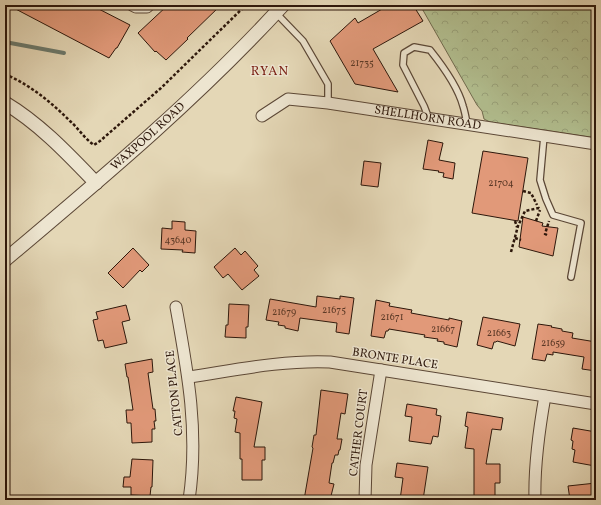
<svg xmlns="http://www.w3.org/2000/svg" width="601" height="505" font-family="Vollkorn,serif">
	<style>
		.forest { fill: url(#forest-crowns); stroke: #706b4e }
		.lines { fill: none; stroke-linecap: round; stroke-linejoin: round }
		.stream { stroke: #6b796c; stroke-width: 4 }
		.building { fill: #e19979; stroke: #2d170b }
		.service-casing { stroke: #5b4736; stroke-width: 8 }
		.minor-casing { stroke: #5b4736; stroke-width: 13 }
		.tertiary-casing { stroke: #5b4736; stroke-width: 15 }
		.path { stroke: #2d170b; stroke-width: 2.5; stroke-dasharray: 3 2; stroke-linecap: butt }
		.service { stroke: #ede5d0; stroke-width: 5.5 }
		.minor { stroke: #ede5d0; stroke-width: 11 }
		.tertiary { stroke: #ede5d0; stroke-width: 13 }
		.labels { text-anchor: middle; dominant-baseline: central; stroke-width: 3; stroke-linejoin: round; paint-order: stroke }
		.number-label { font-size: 10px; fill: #5a3826 }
		.street-label { font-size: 12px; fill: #2d170b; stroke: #ede5d0 }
		.neighbourhood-label { font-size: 13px; letter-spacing: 1px; fill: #7a1f14; stroke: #ede5d0 }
	</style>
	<defs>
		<pattern id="forest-crowns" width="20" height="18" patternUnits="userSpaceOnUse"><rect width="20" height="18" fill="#b2bf90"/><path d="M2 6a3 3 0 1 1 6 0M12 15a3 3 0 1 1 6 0" fill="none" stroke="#99a37b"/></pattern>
	</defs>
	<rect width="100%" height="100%" fill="#e4d7b6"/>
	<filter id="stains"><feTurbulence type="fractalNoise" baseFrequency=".005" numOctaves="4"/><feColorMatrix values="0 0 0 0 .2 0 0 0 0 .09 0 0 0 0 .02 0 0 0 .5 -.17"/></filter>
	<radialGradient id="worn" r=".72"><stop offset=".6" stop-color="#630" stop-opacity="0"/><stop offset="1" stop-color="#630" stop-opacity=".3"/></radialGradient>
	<path class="forest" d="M420,5H596V138L490,122L484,119L482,111L477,105Z"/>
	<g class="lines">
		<path class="stream" d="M5,42L64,53"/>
	</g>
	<g class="building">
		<path d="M8,5H91L130,25L117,48H116L109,58Z"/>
		<path d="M168,5H221L187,38L188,39L166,60L156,51L155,52L138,33Z"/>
		<path d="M389,5H413L423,21L373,49L398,92L355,84L330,41L355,18L358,23Z"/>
		<path d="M428,140L443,143L439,160L455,163L453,179L443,177L444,173L438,172L439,171L423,169Z"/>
		<path d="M483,151L528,158L518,221L472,213Z"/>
		<path d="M364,161L381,163L378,187L361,185Z"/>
		<path d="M523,217L543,223L542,226L558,228L553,256L519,247Z"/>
		<path d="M172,221L185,222V230L196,231L195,253L182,252L183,250L161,249L162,228L172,229Z"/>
		<path d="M133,248L149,265L142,272L140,270L123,288L108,273Z"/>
		<path d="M235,248L241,255L245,251L258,266L254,270L259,276L242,290L228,274L223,278L214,267Z"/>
		<path d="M317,296L340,299V296L354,298L349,334L336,332L337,323L300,318L298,331L285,328V326L278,325L279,322L266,320L270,299L316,307Z"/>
		<path d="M376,300L390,303L389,306L412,310L411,313L449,320V318L462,321L457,347L444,344V342L437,341L438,339L424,337L425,335L389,329L388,331H386L384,338L371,336Z"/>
		<path d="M229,304L249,305L248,327H246V338L225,337L226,325H228Z"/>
		<path d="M126,305L130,320L122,322L127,343L105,348L103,340L98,341L93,320L98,319L96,312Z"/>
		<path d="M483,317L520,324L515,346L497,341L496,342H494L492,349L477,345Z"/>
		<path d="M538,324L552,326L551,327L562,329V331L573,333L572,338L596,342V371L582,369L584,357L553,352V355L547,354L545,361L532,359Z"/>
		<path d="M152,359L153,372L148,373L153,409H155L156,421H154L155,429H152V442L132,443L131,423H127L126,410H133L128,377H127L125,364Z"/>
		<path d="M321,390L348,394L345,414L341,413L337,439H342L340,450H339L338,455H335L333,463H332L329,483L334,484L330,500H304L313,448L312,447L314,435H316Z"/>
		<path d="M236,397L262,402L254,447H265V460H262V480H242V459H240V433L235,432L237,419L234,418L235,411H233Z"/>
		<path d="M407,404L437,409L436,415L441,416L438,437L433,436L431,444L409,441L412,417L405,416Z"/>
		<path d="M467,412L503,418L501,430L492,429L486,464H500V483H495V497H474V449L465,448L468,427L465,426Z"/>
		<path d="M573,428L596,432L595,466L573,462L575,450L572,449L573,441L571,440Z"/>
		<path d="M132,459L153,460L152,487H151L150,496L131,495V487H123L124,477H130Z"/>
		<path d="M397,463L428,467L423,500H400L403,478L395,477Z"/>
		<path d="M596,483V500H570L568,486Z"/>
	</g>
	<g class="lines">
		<g class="service-casing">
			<g id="service">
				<path d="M276,13L303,41L328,84V103"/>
				<path d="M429,119L424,106L403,65L404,53L414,47L430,50C442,65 458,87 463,106C465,112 466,118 467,124"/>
				<path d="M544,136L540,180L546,199L553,215L581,223L571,277"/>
			</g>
		</g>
		<g class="minor-casing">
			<g id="minor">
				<path d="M132,5L136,7H147L149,5"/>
				<path id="s1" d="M262,116L288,99L328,103L596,144"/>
				<path d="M176,307C188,373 199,433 189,500"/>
				<path d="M189,377C236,370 282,360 330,362L596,404"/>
				<path d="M365,500L366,465L381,370"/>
				<path d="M535,500C534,465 539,430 545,396"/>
			</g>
		</g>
		<g class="tertiary-casing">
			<g id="tertiary">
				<path d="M5,103C40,124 68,154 96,183"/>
				<path id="s2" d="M5,260C101,179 198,98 283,5"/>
			</g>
		</g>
		<g class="path">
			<path d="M5,74C30,85 51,102 70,121C78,128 85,139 94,145L100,141L161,88L246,5"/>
			<path d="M523,191L531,193L537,205"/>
			<path d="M515,221L517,227"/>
			<path d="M536,221L540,210"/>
			<path d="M547,235L545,234L549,221"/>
			<path d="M515,238L521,240"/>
			<path d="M511,252L518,226L525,211L539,208L540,209"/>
		</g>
		<use href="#service" class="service"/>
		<use href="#minor" class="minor"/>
		<use href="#tertiary" class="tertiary"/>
	</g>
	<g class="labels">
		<g class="number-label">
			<text x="362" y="63">21735</text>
			<text x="501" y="183">21704</text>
			<text x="178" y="240">43640</text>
			<text x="334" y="310">21675</text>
			<text x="284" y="312">21679</text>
			<text x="392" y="317">21671</text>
			<text x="443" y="329">21667</text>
			<text x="499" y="333">21663</text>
			<text x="553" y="343">21659</text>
		</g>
		<g class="street-label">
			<text stroke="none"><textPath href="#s1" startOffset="172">SHELLHORN ROAD</textPath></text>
			<text stroke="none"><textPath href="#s2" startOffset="189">WAXPOOL ROAD</textPath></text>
			<text transform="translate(395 359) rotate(9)">BRONTE PLACE</text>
			<text transform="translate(175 393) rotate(-96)">CATTON PLACE</text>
			<text transform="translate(359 433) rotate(-83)">CATHER COURT</text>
		</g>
		<g class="neighbourhood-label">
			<text x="270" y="72">RYAN</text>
		</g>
	</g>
	<rect width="601" height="505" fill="none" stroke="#e4d7b6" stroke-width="20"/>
	<rect x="6" y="6" width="589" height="493" fill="none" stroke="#2d170b" stroke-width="2"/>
	<rect x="10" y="10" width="581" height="485" fill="none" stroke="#2d170b"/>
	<rect width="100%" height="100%" filter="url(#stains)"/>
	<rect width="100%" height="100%" fill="url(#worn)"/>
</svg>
